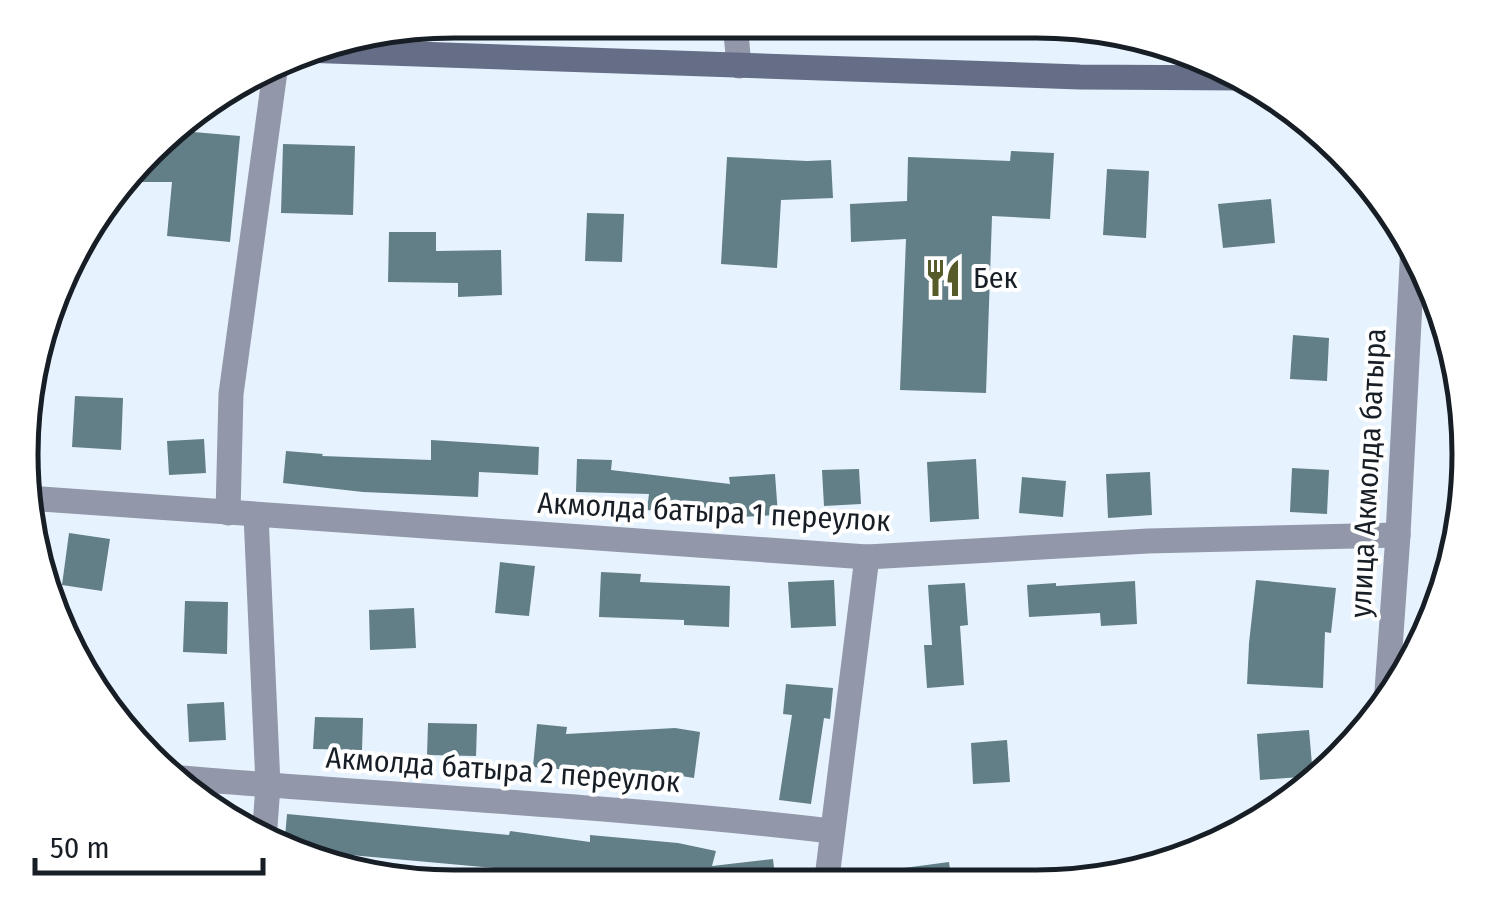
<svg xmlns="http://www.w3.org/2000/svg" width="1489" height="908" font-family="'Fira Sans Condensed',sans-serif">
	<style>
		.building { fill: #627e87 }
		.lines { fill: none; stroke-linecap: round; stroke-linejoin: round }
		.street { stroke: #9297aa; stroke-width: 25 }
		.secondary { stroke: #656d87; stroke-width: 25 }
		.labels { text-anchor: middle; dominant-baseline: central; stroke-width: 8; stroke-linejoin: round; paint-order: stroke }
		.poi-label { font-size: 30px; fill: #171e25; stroke: #fff; text-anchor: start }
		.street-label { font-size: 30px; fill: #171e25; stroke: #fff }
		.rim { fill: none; stroke: #171e25; stroke-width: 5 }
	</style>
	<rect width="100%" height="100%" fill="#e6f3fe"/>
	<g class="building">
		<path d="M170,130L240,136L230,242L167,236L172,182H118Z"/>
		<path d="M283,144L355,146L353,215L281,213Z"/>
		<path d="M1011,151L1054,153L1050,219L992,216L986,393L900,390L906,239L851,242L850,204L907,201L908,157L1010,161Z"/>
		<path d="M727,157L807,161L831,160L833,198L781,200L777,268L721,264Z"/>
		<path d="M1107,169L1149,171L1146,238L1103,235Z"/>
		<path d="M1271,199L1275,243L1223,248L1218,204Z"/>
		<path d="M587,213L624,214L622,262L585,261Z"/>
		<path d="M389,232H436V251L501,250L502,295L458,297V283L388,282Z"/>
		<path d="M1293,335L1329,338L1327,381L1290,379Z"/>
		<path d="M75,396L123,398L121,450L72,447Z"/>
		<path d="M204,439L206,473L169,475L167,441Z"/>
		<path d="M431,440L539,447L538,475L479,472L478,497L363,492L283,483L286,451L323,454L322,456L431,460Z"/>
		<path d="M577,459L612,460L611,470L730,484L729,477L775,474L778,515L720,518L647,510L649,494L576,492Z"/>
		<path d="M976,459L979,519L930,522L927,462Z"/>
		<path d="M1292,468L1329,470L1327,514L1290,512Z"/>
		<path d="M859,469L861,504L824,506L822,470Z"/>
		<path d="M1150,472L1152,515L1108,518L1106,474Z"/>
		<path d="M1022,477L1066,481L1063,517L1019,513Z"/>
		<path d="M69,533L110,539L102,591L62,585Z"/>
		<path d="M500,562L535,566L529,616L495,613Z"/>
		<path d="M601,572L641,574L640,582L730,586L729,627L684,625V620L599,617Z"/>
		<path d="M834,580L836,626L791,628L788,582Z"/>
		<path d="M1256,580L1336,588L1331,633L1325,632L1323,688L1247,684L1249,643Z"/>
		<path d="M1135,581L1137,624L1101,626L1100,613L1029,617L1027,585L1056,583V586Z"/>
		<path d="M965,583L968,625L960,626L964,685L927,688L924,645H932L928,585Z"/>
		<path d="M185,601L228,602L227,654L183,652Z"/>
		<path d="M414,608L416,648L370,650L369,610Z"/>
		<path d="M786,684L833,688L830,719L824,718L811,804L779,800L792,715L783,714Z"/>
		<path d="M224,702L226,740L189,742L187,704Z"/>
		<path d="M315,717L363,718L362,750L313,749Z"/>
		<path d="M428,723L477,724L476,756L427,755Z"/>
		<path d="M537,724L567,727L566,734L675,728L700,732L694,778L656,772L608,773L533,767Z"/>
		<path d="M1309,730L1313,776L1260,780L1257,734Z"/>
		<path d="M1007,740L1010,782L973,784L971,743Z"/>
		<path d="M287,814L509,835L510,831L590,842V835L678,843L716,851L712,866L773,859L776,886L680,885V882L635,872L634,885H586V883L504,872L505,869L284,849Z"/>
		<path d="M949,862L952,887L882,886L881,871Z"/>
	</g>
	<g class="lines">
		<g class="street">
			<path d="M735,22L739,66"/>
			<path d="M27,498L867,557L1148,541L1398,535"/>
			<path d="M228,513L231,394L276,64"/>
			<path d="M256,515L268,785L264,841"/>
			<path d="M1386,705L1398,535L1413,244"/>
			<path d="M170,777C390,796 612,805 831,831"/>
			<path d="M826,886L867,557"/>
		</g>
		<path class="secondary" d="M302,50L1080,77L1244,78"/>
	</g>
	<defs>
		<g id="restaurant-bare" transform="scale(3)"><path d="M-5-6h1v4h1v-4h1v4h1v-4h1v5L-1.5 .5V6h-2V.5L-5-1ZM5-6V6H3V1.5H1.5Q1.5-4 5-6Z" fill="#575b29" stroke="#fff" stroke-width="2.5" paint-order="stroke"/></g>
	</defs>
	<g fill-rule="evenodd">
		<use href="#restaurant-bare" x="943" y="278"/>
	</g>
	<g class="labels">
		<g class="poi-label">
			<text x="973" y="278">Бек</text>
		</g>
		<g class="street-label">
			<text transform="translate(1368 473) rotate(-87)">улица Акмолда батыра</text>
			<text transform="translate(714 512) rotate(3)">Акмолда батыра 1 переулок</text>
			<text transform="translate(503 770) rotate(4)">Акмолда батыра 2 переулок</text>
		</g>
	</g>
	<path d="M0 0H1489V908H0ZM454 38H1036A416 416 0 0 1 1452 454V454A416 416 0 0 1 1036 870H454A416 416 0 0 1 38 454V454A416 416 0 0 1 454 38Z" fill="#fff" fill-rule="evenodd"/>
	<path class="rim" d="M454 38H1036A416 416 0 0 1 1452 454V454A416 416 0 0 1 1036 870H454A416 416 0 0 1 38 454V454A416 416 0 0 1 454 38Z"/>
	<path d="M35 858v15h228v-15" fill="none" stroke="#171e25" stroke-width="5"/>
	<text x="50" y="858" font-size="30" fill="#171e25" stroke="#ffffff" stroke-width="8" paint-order="stroke">50 m</text>
</svg>
